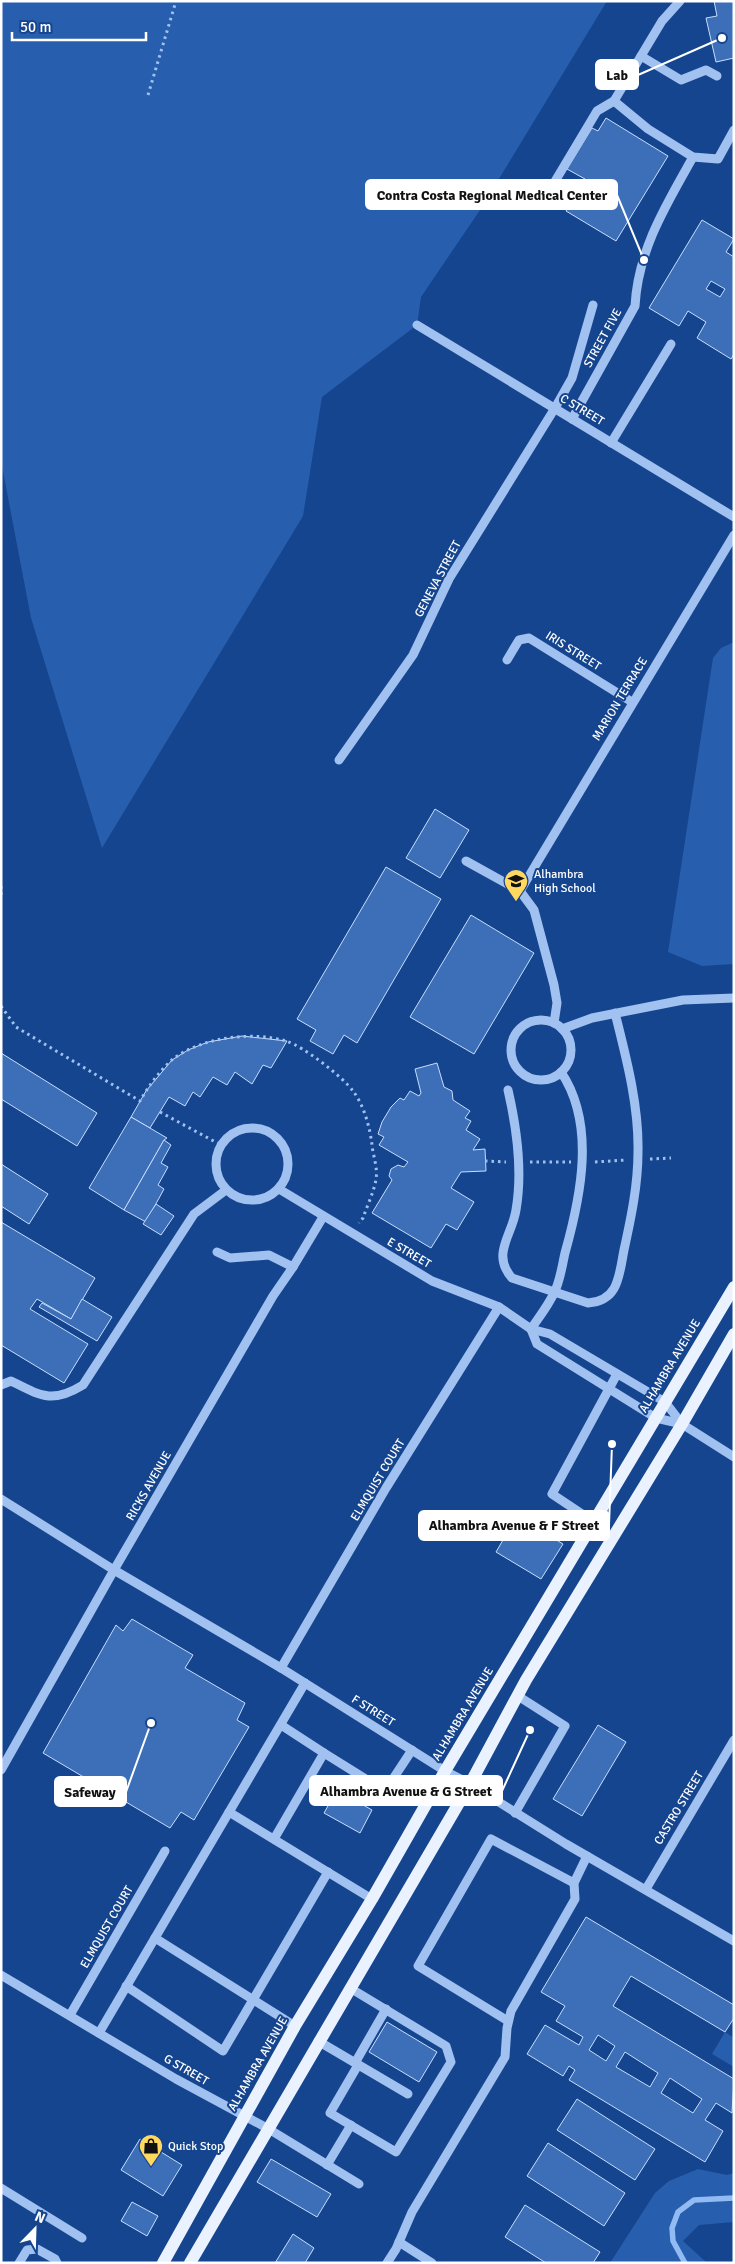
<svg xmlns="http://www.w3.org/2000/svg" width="735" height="2264" font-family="Signika,sans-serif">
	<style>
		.green { fill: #275eae }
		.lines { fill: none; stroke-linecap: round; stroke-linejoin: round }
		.stream { stroke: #93bbf3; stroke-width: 5.5 }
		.building { fill: #3d6fb8; stroke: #c7ddfc; fill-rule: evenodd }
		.path { stroke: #a1c1f0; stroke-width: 3; stroke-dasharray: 2.5 4; stroke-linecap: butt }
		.minor { stroke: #a1c1f0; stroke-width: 9 }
		.major { stroke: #eaf1ff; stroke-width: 12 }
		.labels { text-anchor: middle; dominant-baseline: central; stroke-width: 4; stroke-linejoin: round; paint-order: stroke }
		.street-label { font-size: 12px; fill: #fff; stroke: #15458f }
		.poi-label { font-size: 12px; fill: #fff; stroke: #15458f; text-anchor: start }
		.leader { fill: none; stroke: #fff; stroke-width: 2 }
		.callout-dot { fill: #fff; stroke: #15458f; stroke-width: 2 }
		.callout { fill: #fff; stroke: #fff; stroke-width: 2 }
		.callout-label { font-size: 14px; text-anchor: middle; font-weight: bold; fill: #111 }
	</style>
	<rect width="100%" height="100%" fill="#15458f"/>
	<g class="green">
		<path d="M1,1H607L480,210L421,297L417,325L322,397L303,516L102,848L31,618L1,461Z"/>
		<path d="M734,642V964L702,966L668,952L713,658L721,648Z"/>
		<path d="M725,2032L734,2038V2067L712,2054Z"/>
		<path d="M698,2169L727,2175L734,2173V2222L699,2225L683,2241L707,2263H610L655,2193L669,2181Z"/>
	</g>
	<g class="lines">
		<path class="stream" d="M685,2263L673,2241L672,2228L678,2212L694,2200L734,2198"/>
	</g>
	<g class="building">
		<path d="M714,1H734V58L716,62L706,18L717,16Z"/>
		<path d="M606,118L668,156L616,241L566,211L585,179L567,169L592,128L598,131Z"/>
		<path d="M702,220L734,239L726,252L734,257V354L731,359L697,338L706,322L688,311L679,326L649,308ZM711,281L725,289L720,297L706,289Z"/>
		<path d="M435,809L469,830L440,878L406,858Z"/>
		<path d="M386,867L441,899L357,1043L344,1035L333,1054L310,1041L316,1030L297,1019Z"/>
		<path d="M471,915L534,953L474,1054L410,1017Z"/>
		<path d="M242,1036L287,1041L271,1068L263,1065L252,1084L235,1072L227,1085L213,1077L200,1097L193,1092L185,1106L169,1097L150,1128L131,1117L146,1091L172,1060L188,1050L208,1042Z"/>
		<path d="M1,1053L97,1113L77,1146L1,1099Z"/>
		<path d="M437,1063L444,1087L452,1091L453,1100L470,1111L465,1118L471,1121L466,1130L480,1139L473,1150L485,1149L486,1171L461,1172L451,1188L474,1202L457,1230L446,1224L431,1248L372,1213L392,1180L389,1176L391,1169L398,1165L404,1167L408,1162L379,1145L384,1137L378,1134L382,1122L391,1107L400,1098L404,1100L410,1091L419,1096L421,1093L415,1069Z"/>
		<path d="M131,1117L167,1138L164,1140L124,1210L89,1188Z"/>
		<path d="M164,1140L171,1145L161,1163L168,1167L158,1185L164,1189L146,1222L124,1210Z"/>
		<path d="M1,1164L48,1194L29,1224L1,1206Z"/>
		<path d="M156,1204L174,1216L161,1235L143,1224Z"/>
		<path d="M1,1222L95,1278L71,1319L37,1299L30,1309L88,1344L64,1383L1,1345Z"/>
		<path d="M82,1299L112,1317L97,1341L39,1307L42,1303L71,1319Z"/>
		<path d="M517,1516L563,1544L541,1579L496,1552Z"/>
		<path d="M132,1619L193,1655L185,1668L245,1703L237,1720L249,1727L194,1820L181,1812L170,1828L43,1753L116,1625L123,1631Z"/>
		<path d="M598,1725L626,1742L582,1816L553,1799Z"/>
		<path d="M337,1790L372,1810L360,1833L324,1813Z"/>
		<path d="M586,1917L734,2005V2018L725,2032L631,1976L613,2006L734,2079L732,2113L716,2103L705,2120L723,2131L705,2162L569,2080L575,2070L569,2066L563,2076L527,2054L545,2025L579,2045L583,2037L556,2021L565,2006L541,1992ZM598,2035L615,2046L606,2061L589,2050ZM625,2052L658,2073L650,2087L616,2067ZM670,2078L702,2099L693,2113L661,2093Z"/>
		<path d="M387,2022L437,2052L419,2082L369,2052Z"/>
		<path d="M577,2099L655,2149L635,2180L557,2130Z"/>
		<path d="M140,2139L182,2165L163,2196L121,2170Z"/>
		<path d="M548,2143L625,2193L604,2226L527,2176Z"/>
		<path d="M271,2159L331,2194L317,2217L257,2182Z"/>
		<path d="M132,2202L158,2216L147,2236L121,2221Z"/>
		<path d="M525,2205L600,2252L593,2263H546L505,2237Z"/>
		<path d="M293,2234L314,2248L305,2263H275Z"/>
	</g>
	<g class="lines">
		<g class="path">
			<path d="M148,95L176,1"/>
			<path d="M1,886V895"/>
			<path d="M1,1006L16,1027L140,1101C148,1087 160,1070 173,1059C202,1037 252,1031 286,1041C303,1046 343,1077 353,1091C364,1105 370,1128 372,1145C373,1155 378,1169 376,1179C374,1192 367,1206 363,1218L359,1223"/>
			<path d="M160,1112L221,1145"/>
			<path d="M650,1159L671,1158"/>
			<path d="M485,1161L506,1162"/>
			<path d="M530,1162H571"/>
			<path d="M595,1162L626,1160"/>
		</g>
		<g class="minor">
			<path d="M680,1L662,21L614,101L648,129L693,157L718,159L734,130"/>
			<path d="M641,56L681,80L706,70L717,76"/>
			<path d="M551,188L597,111L614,101"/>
			<path d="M417,325L734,517"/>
			<path d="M572,419L635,306C638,250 666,205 693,157"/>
			<path d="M611,443L671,344"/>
			<path d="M507,660L519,640L529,638L632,702"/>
			<path d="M339,760L413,655L449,579L555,408L572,378L593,305"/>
			<path d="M466,861L520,891L534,910L554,985L557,1003L554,1023"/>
			<path d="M520,891L734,535"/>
			<circle cx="541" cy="1050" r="30"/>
			<path d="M562,1029L592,1018L683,1000L734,998"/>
			<path d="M508,1090C517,1129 523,1170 516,1210C512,1236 491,1254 512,1278L588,1303C619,1301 619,1275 624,1250C631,1218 638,1185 638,1152C639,1105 626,1057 615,1013"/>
			<circle cx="252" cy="1164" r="36"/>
			<path d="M279,1189L432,1281L499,1307L531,1329L550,1334L665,1402L682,1424"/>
			<path d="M217,1252L230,1258L269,1255L293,1267"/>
			<path d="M531,1329C539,1317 548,1306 554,1293C560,1282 562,1266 565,1253C581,1196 596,1124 561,1072"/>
			<path d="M531,1329L537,1344L656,1418L682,1424L734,1457"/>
			<path d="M1,1385L11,1381C41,1396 52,1404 83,1385L194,1214L226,1190"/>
			<path d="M1,1499L114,1570L281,1668L445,1771L470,1784L566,1844L734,1941"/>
			<path d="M594,1522L552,1494L617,1374"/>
			<path d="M281,1668L386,1488L499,1307"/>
			<path d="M281,1725L324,1753"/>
			<path d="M1,1770L114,1570L273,1296L293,1267L323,1217"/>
			<path d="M229,1812L372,1899"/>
			<path d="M515,1813L565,1726L518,1696"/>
			<path d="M274,1839L324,1753L385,1791L412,1750"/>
			<path d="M646,1889L734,1740"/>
			<path d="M155,1938L295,2026"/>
			<path d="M1,1975L176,2079L267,2128L359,2184"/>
			<path d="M126,1986L223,2051L328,1872"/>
			<path d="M350,1988L446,2046L451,2062L396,2152L330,2113L358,2065"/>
			<path d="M70,2015L165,1851"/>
			<path d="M508,2021L418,1966L491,1839L574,1883"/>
			<path d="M99,2033L305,1683"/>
			<path d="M318,2041L408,2094"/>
			<path d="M355,2063L386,2009"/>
			<path d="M327,2165L351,2125"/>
			<path d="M1,2188L82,2238"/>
			<path d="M399,2242L432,2263"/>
			<path d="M19,2263L27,2250L37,2249L55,2259L57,2263"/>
			<path d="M387,2263L396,2249L412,2212L505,2057L507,2028L511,2011L575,1899L574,1883L587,1856"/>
		</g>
		<g class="major">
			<path d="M163,2263L295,2026L372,1899L445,1771L734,1287"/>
			<path d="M190,2263L470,1784L526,1680L682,1424L734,1334"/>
		</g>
	</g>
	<defs>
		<g id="school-pin" transform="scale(1.25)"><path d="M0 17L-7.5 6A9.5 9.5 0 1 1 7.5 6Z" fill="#ffd860" stroke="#15458f"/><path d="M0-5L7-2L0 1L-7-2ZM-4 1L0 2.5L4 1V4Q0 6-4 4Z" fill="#111"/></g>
		<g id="shop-pin" transform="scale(1.25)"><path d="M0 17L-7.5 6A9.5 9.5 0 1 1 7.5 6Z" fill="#ffd860" stroke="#15458f"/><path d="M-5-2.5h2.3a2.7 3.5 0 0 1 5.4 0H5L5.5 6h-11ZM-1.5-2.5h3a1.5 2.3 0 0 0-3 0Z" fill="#111"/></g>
	</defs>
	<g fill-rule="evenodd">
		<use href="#school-pin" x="516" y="881"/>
		<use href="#shop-pin" x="151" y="2146"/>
	</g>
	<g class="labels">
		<g class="street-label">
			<text transform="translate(603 338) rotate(-61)">STREET FIVE</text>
			<text transform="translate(582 410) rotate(31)">C STREET</text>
			<text transform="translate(438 579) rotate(-62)">GENEVA STREET</text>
			<text transform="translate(573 651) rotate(32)">IRIS STREET</text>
			<text transform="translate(620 699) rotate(-59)">MARION TERRACE</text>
			<text transform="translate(409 1253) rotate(30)">E STREET</text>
			<text transform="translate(670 1366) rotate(-59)">ALHAMBRA AVENUE</text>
			<text transform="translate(378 1480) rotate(-59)">ELMQUIST COURT</text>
			<text transform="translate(149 1486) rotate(-60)">RICKS AVENUE</text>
			<text transform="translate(373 1711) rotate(32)">F STREET</text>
			<text transform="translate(463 1714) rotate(-59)">ALHAMBRA AVENUE</text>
			<text transform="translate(679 1808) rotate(-59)">CASTRO STREET</text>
			<text transform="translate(107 1927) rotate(-60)">ELMQUIST COURT</text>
			<text transform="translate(258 2064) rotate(-60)">ALHAMBRA AVENUE</text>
			<text transform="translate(186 2070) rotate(30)">G STREET</text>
		</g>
		<g class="poi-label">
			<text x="534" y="874">Alhambra<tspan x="534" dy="14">High School</tspan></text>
			<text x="168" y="2146">Quick Stop</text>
		</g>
	</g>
	<path class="leader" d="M722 38L638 75M644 260L617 195M612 1444L609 1525M530 1730L502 1791M151 1723L126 1792"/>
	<g class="callout-dot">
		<circle cx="722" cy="38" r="5"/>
		<circle cx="644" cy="260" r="5"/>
		<circle cx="612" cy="1444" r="5"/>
		<circle cx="530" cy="1730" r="5"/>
		<circle cx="151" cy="1723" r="5"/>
	</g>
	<g class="callout">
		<rect x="596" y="60" width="42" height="29" rx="5"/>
		<rect x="366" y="180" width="251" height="29" rx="5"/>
		<rect x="419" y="1511" width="190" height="29" rx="5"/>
		<rect x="310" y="1776" width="192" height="29" rx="5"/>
		<rect x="55" y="1777" width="71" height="29" rx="5"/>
	</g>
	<g class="callout-label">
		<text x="617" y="80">Lab</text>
		<text x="492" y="200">Contra Costa Regional Medical Center</text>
		<text x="514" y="1530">Alhambra Avenue &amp; F Street</text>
		<text x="406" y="1796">Alhambra Avenue &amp; G Street</text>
		<text x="90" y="1797">Safeway</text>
	</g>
	<rect width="735" height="2264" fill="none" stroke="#ffffff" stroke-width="5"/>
	<g transform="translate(35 2229) rotate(23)" stroke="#15458f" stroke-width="4" paint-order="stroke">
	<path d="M0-4L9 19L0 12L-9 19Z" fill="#ffffff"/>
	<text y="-8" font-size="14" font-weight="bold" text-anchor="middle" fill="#ffffff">N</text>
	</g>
	<path d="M12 32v8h134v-8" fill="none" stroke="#ffffff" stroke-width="2.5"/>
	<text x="20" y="32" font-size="15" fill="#ffffff" stroke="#15458f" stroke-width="4" paint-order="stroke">50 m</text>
</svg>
